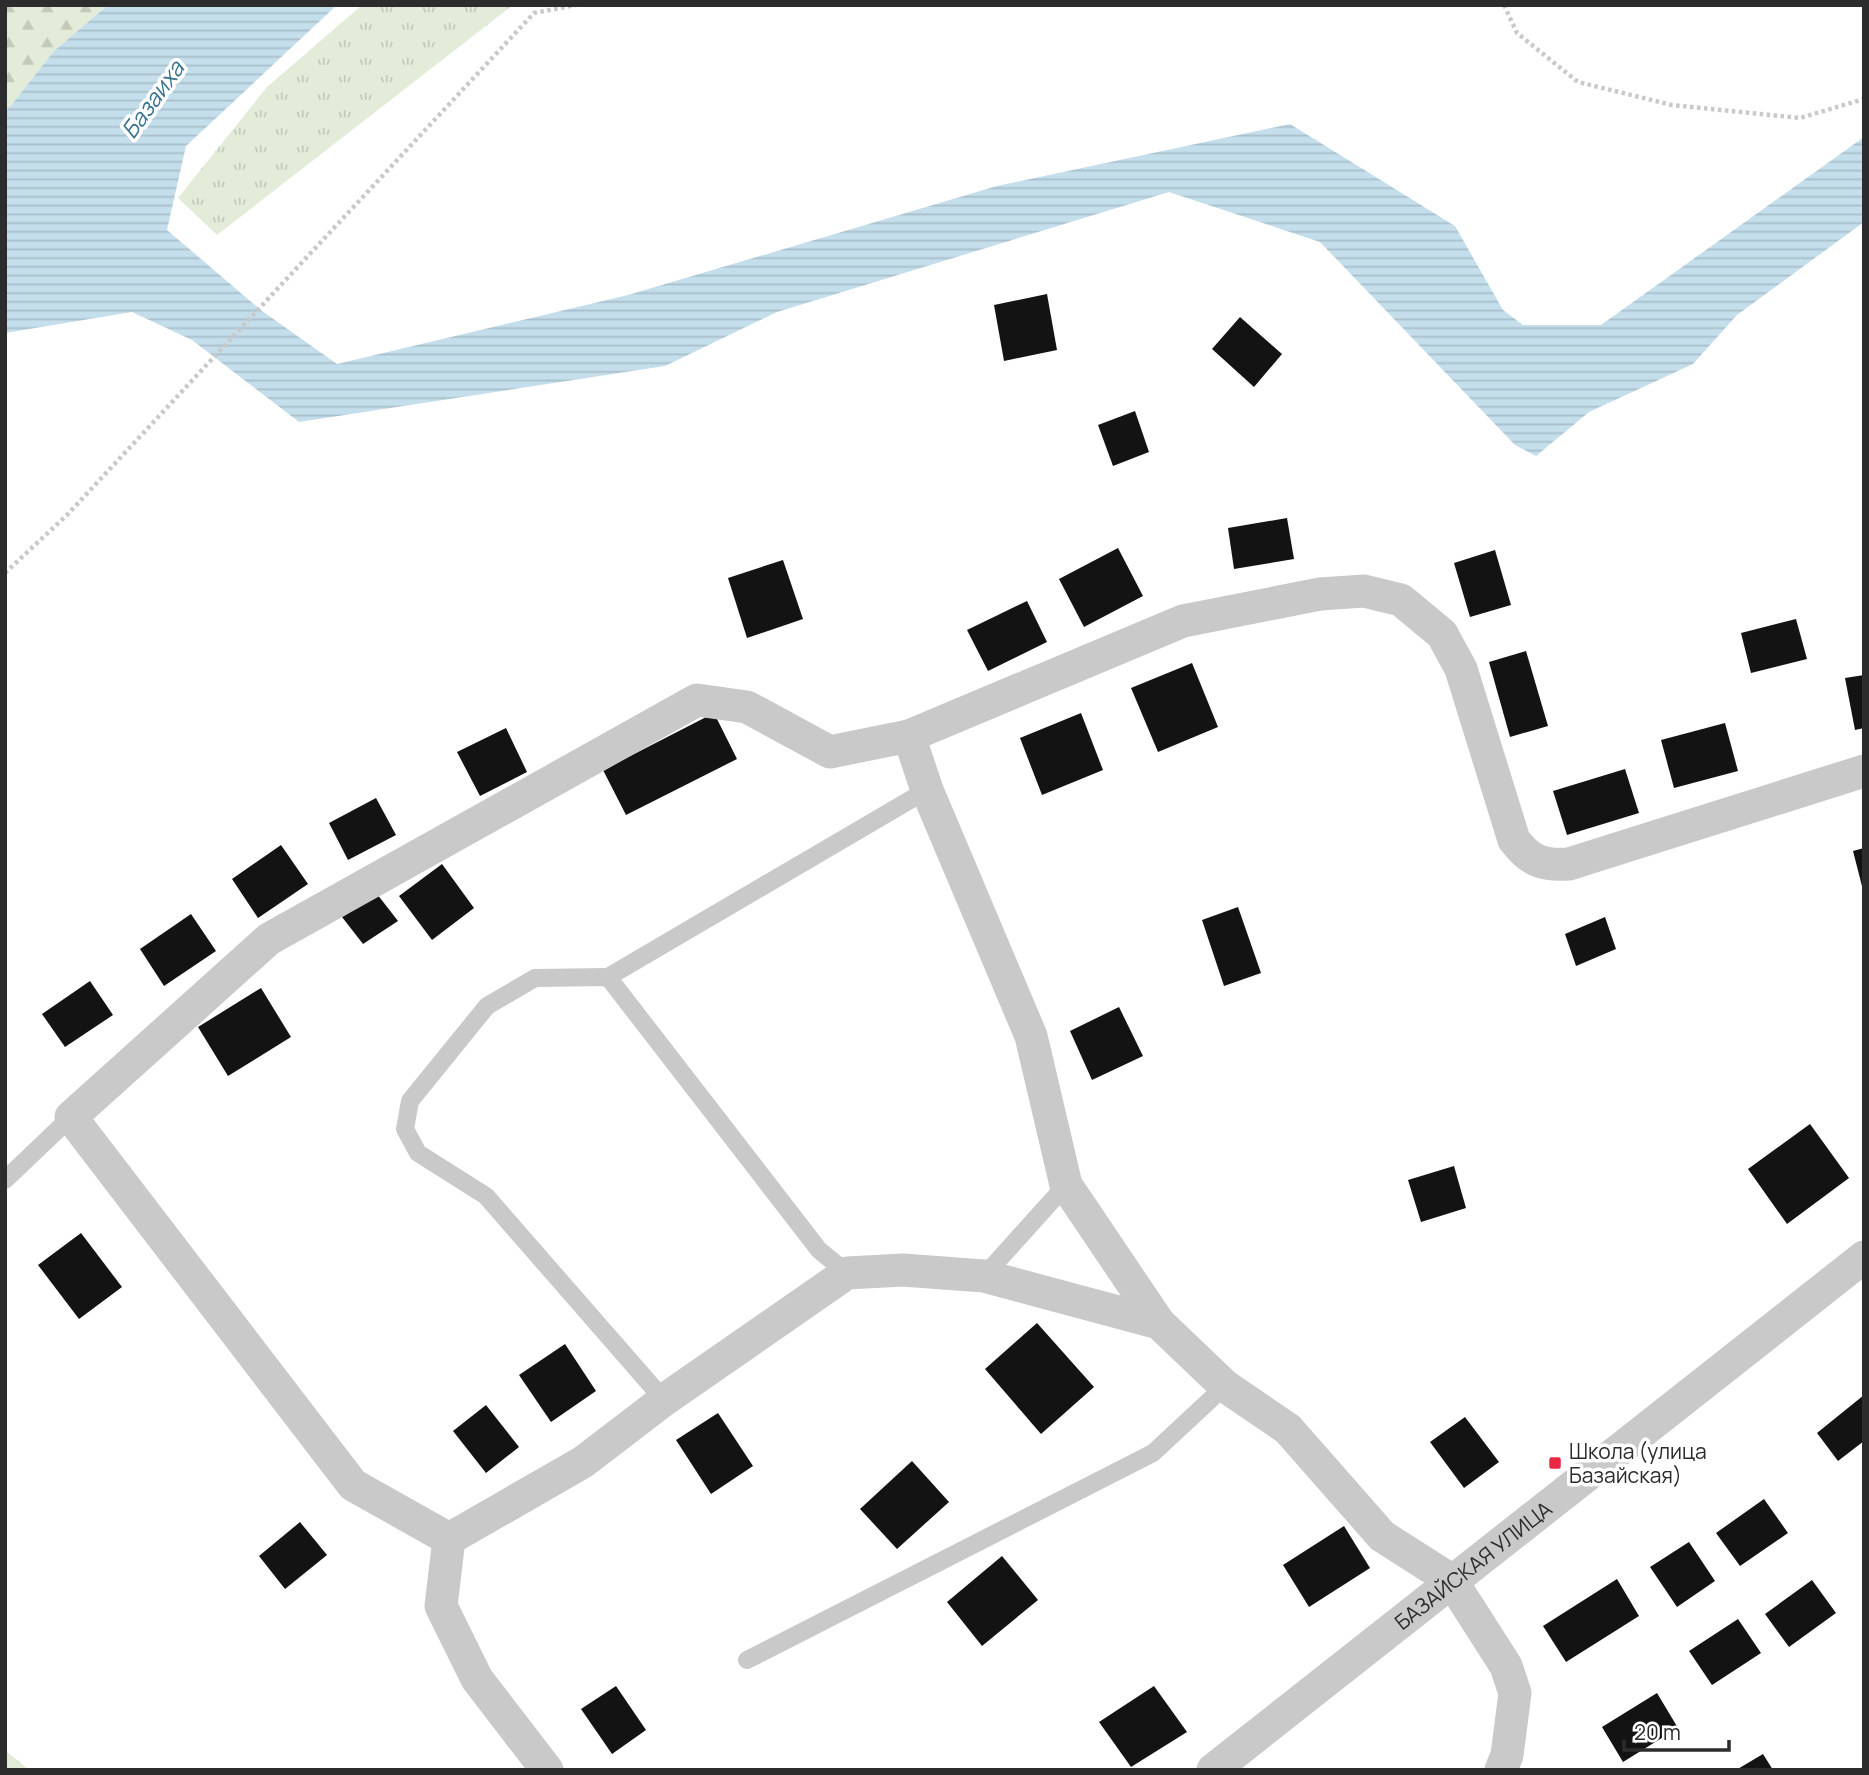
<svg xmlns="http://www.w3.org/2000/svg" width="1869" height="1775" font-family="Manrope,sans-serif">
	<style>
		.grass { fill: url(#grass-tufts) }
		.forest { fill: url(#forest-firs) }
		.cemetery { fill: url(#cemetery-stones) }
		.water { fill: url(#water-rules) }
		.building { fill: #131313 }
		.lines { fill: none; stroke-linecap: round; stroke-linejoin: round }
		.path { stroke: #c9c9c9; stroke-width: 4.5; stroke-dasharray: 3.5 3.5; stroke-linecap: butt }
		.lane { stroke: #c9c9c9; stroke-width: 18 }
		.street { stroke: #c9c9c9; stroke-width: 33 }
		.poi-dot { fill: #e92941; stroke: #fff; stroke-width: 2.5 }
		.labels { text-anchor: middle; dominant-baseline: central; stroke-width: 7; stroke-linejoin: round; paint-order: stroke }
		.poi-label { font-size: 21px; fill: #2c2c2c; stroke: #fff; text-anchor: start }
		.street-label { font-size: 21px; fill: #2c2c2c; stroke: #fff }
		.water-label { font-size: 23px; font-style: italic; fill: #39738f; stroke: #fff }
	</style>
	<defs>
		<pattern id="grass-tufts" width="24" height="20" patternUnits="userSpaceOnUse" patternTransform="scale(1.75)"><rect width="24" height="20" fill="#e3ebd9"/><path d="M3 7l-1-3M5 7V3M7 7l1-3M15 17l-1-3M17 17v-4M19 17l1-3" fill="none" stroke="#c3caba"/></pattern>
		<pattern id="forest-firs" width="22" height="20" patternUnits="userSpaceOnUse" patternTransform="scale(1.75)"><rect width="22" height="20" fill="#e3ebd9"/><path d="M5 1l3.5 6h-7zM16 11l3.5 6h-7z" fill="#c3caba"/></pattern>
		<pattern id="cemetery-stones" width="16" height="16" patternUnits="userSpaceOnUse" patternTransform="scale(1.75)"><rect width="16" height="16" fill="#e3ebd9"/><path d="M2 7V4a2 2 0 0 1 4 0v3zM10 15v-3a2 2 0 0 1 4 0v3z" fill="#c3caba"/></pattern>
		<pattern id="water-rules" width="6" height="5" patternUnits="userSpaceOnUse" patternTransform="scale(1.75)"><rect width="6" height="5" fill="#c4deeb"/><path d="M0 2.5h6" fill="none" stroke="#a9bfca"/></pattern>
	</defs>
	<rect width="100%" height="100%" fill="#fff"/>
	<path class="grass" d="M362,5H513L217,235L178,198L267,87Z"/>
	<path class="forest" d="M5,5H108L54,51L5,113Z"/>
	<path class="cemetery" d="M5,1750L29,1770H5Z"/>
	<path class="water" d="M108,5H337L186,146L167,230L262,311L337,364L628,295L997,186L1290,124L1455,226L1503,310L1523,325H1601L1864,137V222L1737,315L1693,364L1589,412L1536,456L1515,445L1320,242L1169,192L777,312L665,366L299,422L192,340L132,312L5,333V113L54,51Z"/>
	<g class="building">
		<path d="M1047,294L1057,350L1004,361L994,305Z"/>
		<path d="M1240,317L1282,354L1254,387L1212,349Z"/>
		<path d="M1135,411L1149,452L1113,466L1098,425Z"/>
		<path d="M1287,518L1294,559L1234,569L1228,528Z"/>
		<path d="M1118,548L1143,596L1084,627L1059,579Z"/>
		<path d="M1495,550L1511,605L1470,617L1454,563Z"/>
		<path d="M783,560L803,619L747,638L728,578Z"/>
		<path d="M1027,601L1047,642L988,671L967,630Z"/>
		<path d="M1796,619L1807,659L1751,673L1741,633Z"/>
		<path d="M1526,651L1548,726L1510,737L1489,662Z"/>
		<path d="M1192,663L1218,727L1158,752L1131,688Z"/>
		<path d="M1864,675V728L1855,730L1845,678Z"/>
		<path d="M714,713L737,759L626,815L603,770Z"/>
		<path d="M1081,713L1103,770L1042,795L1020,738Z"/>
		<path d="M1725,723L1738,771L1674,788L1661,740Z"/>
		<path d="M506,728L527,772L480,796L457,752Z"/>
		<path d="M1625,769L1639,813L1567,835L1553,791Z"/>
		<path d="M376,798L396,835L348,860L329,823Z"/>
		<path d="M281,845L308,884L258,918L232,879Z"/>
		<path d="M1864,848V890H1863L1853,851Z"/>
		<path d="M442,864L474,908L432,940L399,896Z"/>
		<path d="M377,894L398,921L363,944L342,917Z"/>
		<path d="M1238,907L1261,973L1224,986L1202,920Z"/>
		<path d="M191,914L216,951L164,986L140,949Z"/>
		<path d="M1605,917L1616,949L1576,966L1565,934Z"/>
		<path d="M90,981L113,1015L65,1047L42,1014Z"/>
		<path d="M261,988L291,1037L228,1076L198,1027Z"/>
		<path d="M1119,1007L1143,1056L1092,1080L1070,1031Z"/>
		<path d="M1810,1124L1849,1178L1787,1224L1748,1169Z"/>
		<path d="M1454,1166L1466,1208L1421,1222L1408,1180Z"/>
		<path d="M81,1233L122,1287L79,1319L38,1265Z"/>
		<path d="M1037,1323L1094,1387L1041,1434L985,1369Z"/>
		<path d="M565,1344L596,1391L551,1422L519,1375Z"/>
		<path d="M1864,1395V1441L1838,1461L1817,1433Z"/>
		<path d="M486,1405L519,1447L486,1473L453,1431Z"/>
		<path d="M718,1413L753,1466L711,1494L676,1440Z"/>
		<path d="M1465,1417L1499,1462L1464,1488L1430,1442Z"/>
		<path d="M912,1461L949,1502L897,1549L860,1509Z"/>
		<path d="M1764,1499L1788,1533L1740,1566L1716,1533Z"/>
		<path d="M300,1522L327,1555L285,1589L259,1556Z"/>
		<path d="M1344,1526L1370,1568L1309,1607L1283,1565Z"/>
		<path d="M1689,1542L1715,1581L1677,1607L1650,1567Z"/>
		<path d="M1002,1556L1038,1600L982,1646L947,1602Z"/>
		<path d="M1617,1579L1639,1616L1566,1662L1543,1626Z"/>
		<path d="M1812,1580L1836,1613L1789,1647L1765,1614Z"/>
		<path d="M1738,1619L1761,1653L1712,1685L1689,1651Z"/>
		<path d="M616,1686L646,1730L612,1754L581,1709Z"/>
		<path d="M1154,1686L1187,1732L1131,1767L1099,1722Z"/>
		<path d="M1657,1693L1678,1728L1623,1762L1602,1727Z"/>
		<path d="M1763,1754L1773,1770H1736Z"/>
	</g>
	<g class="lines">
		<g class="path">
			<path d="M1504,5L1517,33L1578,82L1672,105L1800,118L1864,99"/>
			<path d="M5,573L67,515L534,13L576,5"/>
		</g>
		<g class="lane">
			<path d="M608,977L927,790"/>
			<path d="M5,1180L71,1117"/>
			<path d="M984,1276L1066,1185"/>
			<path d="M664,1400L486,1196L418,1153L405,1129L410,1101L487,1006L535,978L608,977L819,1250L847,1273"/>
			<path d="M747,1660L1153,1453L1225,1386"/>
		</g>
		<g class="street">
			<path d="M909,736L1183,621L1320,594L1364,591L1401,600L1442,634L1461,669L1514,840C1530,861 1543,866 1569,864L1864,771"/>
			<path d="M449,1539L583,1462L664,1400L847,1273L903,1270L984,1276L1159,1323"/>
			<path d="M547,1770L477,1679L441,1606L449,1539L353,1485L71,1117L269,939L697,700L747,707L830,752L909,736L927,790L1031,1036L1066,1185L1159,1323L1225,1386L1288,1429L1382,1536L1451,1580L1506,1666L1515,1693L1507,1755L1501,1770"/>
			<path id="s1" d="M1213,1770L1864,1257"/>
		</g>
	</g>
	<rect class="poi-dot" x="1548" y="1456" width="14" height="14" rx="3.5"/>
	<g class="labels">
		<g class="poi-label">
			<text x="1569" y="1451">Школа (улица<tspan x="1569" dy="24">Базайская)</tspan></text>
		</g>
		<g class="street-label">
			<text stroke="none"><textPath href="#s1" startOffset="331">БАЗАЙСКАЯ УЛИЦА</textPath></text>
		</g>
		<g class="water-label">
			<text transform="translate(152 99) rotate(-54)">Базаиха</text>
		</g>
	</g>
	<rect width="1869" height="1775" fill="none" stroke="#2c2c2c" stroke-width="14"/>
	<path d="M1624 1740v10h105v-10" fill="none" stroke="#2c2c2c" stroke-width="3.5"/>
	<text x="1634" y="1740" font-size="21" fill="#2c2c2c" stroke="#ffffff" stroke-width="5" paint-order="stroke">20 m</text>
</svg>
